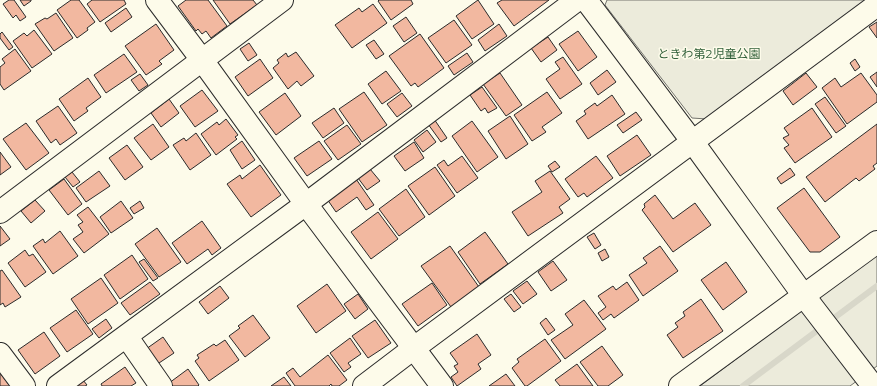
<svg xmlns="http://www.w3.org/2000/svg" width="877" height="386" font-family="Montserrat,'Noto Sans JP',sans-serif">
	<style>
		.green { fill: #ecebdb; stroke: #74746e }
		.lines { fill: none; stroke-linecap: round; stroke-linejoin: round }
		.stream { stroke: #d8d7c9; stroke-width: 6 }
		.building { fill: #f2b8a0; stroke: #2b2b2b }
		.minor-casing { stroke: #2b2b2b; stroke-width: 24 }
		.minor { stroke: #fdfbea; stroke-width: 22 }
		.labels { text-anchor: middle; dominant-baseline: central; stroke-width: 3; stroke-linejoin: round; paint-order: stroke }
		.park-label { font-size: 12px; fill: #34623c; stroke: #fdfbea }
	</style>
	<rect width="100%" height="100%" fill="#fdfbea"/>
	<g class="green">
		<path d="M607,0H871L707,119L692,118L605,5Z"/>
		<path d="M877,254V366L850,386H700Z"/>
	</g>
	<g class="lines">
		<path class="stream" d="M743,386L877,286"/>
	</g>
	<g class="building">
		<path d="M9,0H14L26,17L20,21L16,15L13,18L3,4Z"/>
		<path d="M20,0H31V1L24,6Z"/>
		<path d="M71,0H79L95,22L87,28L88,30L77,38L57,10Z"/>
		<path d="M92,0H124L126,4L100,22L87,4Z"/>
		<path d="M186,0H208L227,26L211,38L206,31L202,34L198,29L196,31L178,6Z"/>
		<path d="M213,0H253L257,5L230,24Z"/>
		<path d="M379,0H411L413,4L391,20L378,1Z"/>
		<path d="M478,0L494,24L472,39L456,16Z"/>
		<path d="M502,0H549L514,26L497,3Z"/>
		<path d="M373,4L387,23L352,48L335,25L359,8L362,12Z"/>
		<path d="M126,8L132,17L111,32L105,23Z"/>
		<path d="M56,13L73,38L54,51L35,24L45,18L47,19Z"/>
		<path d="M406,17L417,33L404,42L393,26Z"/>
		<path d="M454,20L472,45L446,63L428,38Z"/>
		<path d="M877,22V38L869,27Z"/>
		<path d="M156,24L174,50L159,61L162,64L146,75L125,46Z"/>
		<path d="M499,24L507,36L485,51L478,40Z"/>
		<path d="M34,30L52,54L32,68L13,41L24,33L27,36Z"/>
		<path d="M578,31L597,57L578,71L559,44Z"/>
		<path d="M2,32L13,47L9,50L0,38V34Z"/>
		<path d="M420,34L444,68L418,87L415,83L411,86L389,56Z"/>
		<path d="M548,37L557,50L541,62L531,48Z"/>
		<path d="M374,40L384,54L376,59L366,45Z"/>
		<path d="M249,43L257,55L248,61L240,49Z"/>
		<path d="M15,49L31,71L4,90L0,84V67L5,63L2,59Z"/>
		<path d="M296,52L314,76L301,86L297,81L288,89L273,68L279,63L277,60L286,53L288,57Z"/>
		<path d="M467,53L473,62L454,75L448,66Z"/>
		<path d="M124,54L137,72L106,93L94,75Z"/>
		<path d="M563,57L582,84L560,99L546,79L560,69L555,62Z"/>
		<path d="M260,59L273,78L248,96L235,77Z"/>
		<path d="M855,59L860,67L855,71L850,63Z"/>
		<path d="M607,70L616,82L598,95L590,83Z"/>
		<path d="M386,71L401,91L382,104L368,84Z"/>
		<path d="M877,72V87L870,77Z"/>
		<path d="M500,73L522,105L506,116L483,84Z"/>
		<path d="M806,73L817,87L793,105L783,91Z"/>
		<path d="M861,73L877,95V102L847,124L822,88L835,78L841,87Z"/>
		<path d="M140,74L148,85L139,91L131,80Z"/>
		<path d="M88,78L101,97L86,108L88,111L74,121L59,99Z"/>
		<path d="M482,87L497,108L488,113L485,108L481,111L470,95Z"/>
		<path d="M202,90L218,111L195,127L180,106Z"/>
		<path d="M364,92L387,125L362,142L339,109Z"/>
		<path d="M547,92L562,113L542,127L546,132L532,141L514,115Z"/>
		<path d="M285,93L301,116L276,135L259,112Z"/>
		<path d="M402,93L412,106L397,117L387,104Z"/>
		<path d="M612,95L625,114L588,139L576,121L586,114L584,111L595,103L597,106Z"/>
		<path d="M825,97L846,126L836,133L815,104Z"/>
		<path d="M169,99L179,113L161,127L151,113Z"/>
		<path d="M58,106L77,133L60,145L56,139L51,143L36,121Z"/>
		<path d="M334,108L344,123L323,138L312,123Z"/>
		<path d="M812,108L832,137L795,163L784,148L789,145L783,138L789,135L784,128Z"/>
		<path d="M636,112L642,120L623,133L617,125Z"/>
		<path d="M510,116L528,144L506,159L488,131Z"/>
		<path d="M226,119L238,135L235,137L237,139L216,155L201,134L217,122L219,125Z"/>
		<path d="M434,119L447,138L441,142L428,124Z"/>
		<path d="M472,121L498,157L477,172L452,136Z"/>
		<path d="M26,123L49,153L26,170L3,139Z"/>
		<path d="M153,124L169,147L151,160L134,138Z"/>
		<path d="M877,124V163L873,166L875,169L859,181L856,178L825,202L806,177Z"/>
		<path d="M347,125L361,144L338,160L324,141Z"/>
		<path d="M427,130L436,142L423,152L414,140Z"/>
		<path d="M196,133L211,155L190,170L173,145L184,138L186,141Z"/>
		<path d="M637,135L651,155L620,176L607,156Z"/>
		<path d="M242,141L255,160L242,169L230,150Z"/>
		<path d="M319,141L332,159L307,176L294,158Z"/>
		<path d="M414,142L424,158L405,171L394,156Z"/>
		<path d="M127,145L143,167L125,180L109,158Z"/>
		<path d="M0,152L11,167L0,175Z"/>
		<path d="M462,156L478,178L457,193L437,165L444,160L448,166Z"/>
		<path d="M596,156L613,178L587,197L584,193L578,197L565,179Z"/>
		<path d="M555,161L560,167L552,172L548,166Z"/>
		<path d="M260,165L281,195L251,217L227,184L240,175L242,179Z"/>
		<path d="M435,167L455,196L429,215L408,186Z"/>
		<path d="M790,168L795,175L781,184L777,178Z"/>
		<path d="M370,169L380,181L367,190L358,178Z"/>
		<path d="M99,171L110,186L86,202L76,188Z"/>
		<path d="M550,171L570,199L559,207L563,213L528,236L512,212L542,192L535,181Z"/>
		<path d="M72,172L80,182L73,187L65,177Z"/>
		<path d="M64,179L82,204L68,215L49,190Z"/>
		<path d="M356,179L374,205L366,210L357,197L336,212L327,199Z"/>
		<path d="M804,188L840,237L820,252H810L777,208Z"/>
		<path d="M406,189L425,217L399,236L379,209Z"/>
		<path d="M655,195L673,219L695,203L711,225L673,252L642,210L645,207L644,204Z"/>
		<path d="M35,200L45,211L31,223L21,211Z"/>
		<path d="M121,201L133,218L111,233L100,217Z"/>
		<path d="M140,201L144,208L134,214L130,208Z"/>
		<path d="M88,207L109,234L84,253L73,239L83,232L78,225L83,222L77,215Z"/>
		<path d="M378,212L398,239L371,259L351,232Z"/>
		<path d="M202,221L221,248L212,255L208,249L187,264L172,243Z"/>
		<path d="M0,226L10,239L0,246Z"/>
		<path d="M157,228L181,262L159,277L135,244Z"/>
		<path d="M60,231L78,256L53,274L33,246L43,239L45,243Z"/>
		<path d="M485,232L508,264L480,284L458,252Z"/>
		<path d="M594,233L601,245L595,249L587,237Z"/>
		<path d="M450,246L479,287L451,307L421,266Z"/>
		<path d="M660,246L678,271L643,296L629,275L647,263L643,258Z"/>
		<path d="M605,249L609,257L602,261L598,253Z"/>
		<path d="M25,250L29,256L33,254L46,272L25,287L8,263Z"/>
		<path d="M132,255L148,279L120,299L104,275Z"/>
		<path d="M144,259L158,278L153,281L139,262Z"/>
		<path d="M553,261L567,280L551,291L538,272Z"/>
		<path d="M726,262L747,292L723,310L701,280Z"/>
		<path d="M2,270L21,297L5,307L3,303L0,305V271Z"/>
		<path d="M101,278L118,303L88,324L71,299Z"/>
		<path d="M527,281L537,294L523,304L513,291Z"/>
		<path d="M150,282L160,294L130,315L121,303Z"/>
		<path d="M627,282L639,300L614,318L611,314L603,320L598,313L606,307L598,296L613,286L616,290Z"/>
		<path d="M432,283L447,305L418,326L402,304Z"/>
		<path d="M327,284L346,311L316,333L297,306Z"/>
		<path d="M220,286L229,298L208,314L199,302Z"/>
		<path d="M358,294L368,309L355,319L344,304Z"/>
		<path d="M511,294L521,307L514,312L504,299Z"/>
		<path d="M701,299L723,331L683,358L667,335L678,327L675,323L685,316L683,312Z"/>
		<path d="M584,300L606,329L565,359L551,340L573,325L565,314Z"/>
		<path d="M76,310L93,334L67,352L50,328Z"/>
		<path d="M253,315L270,338L245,357L229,336L240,328L238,326Z"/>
		<path d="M546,318L555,330L548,335L540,323Z"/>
		<path d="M106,319L112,328L99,338L92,329Z"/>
		<path d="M375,320L391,343L368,358L352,336Z"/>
		<path d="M44,332L60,356L35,374L18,350Z"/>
		<path d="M477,334L491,355L478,364L481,369L457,386L451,377L458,372L454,366L458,364L450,353Z"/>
		<path d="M163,337L174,353L150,369L139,354Z"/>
		<path d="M350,338L361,354L348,363L351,367L344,372L330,353Z"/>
		<path d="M545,339L561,361L527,386H525L512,368L519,362L517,359Z"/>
		<path d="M225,340L239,360L209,381L195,361L199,358L197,355L214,344L216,346Z"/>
		<path d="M602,346L623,375L608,386H598L580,362Z"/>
		<path d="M328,355L347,380L339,386H332L331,384L329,386H295L286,373L293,368L300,377Z"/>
		<path d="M577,364L593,386H560L555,380Z"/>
		<path d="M125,367L136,383L131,386H102L101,384Z"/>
		<path d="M188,369L199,385L198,386H165Z"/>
		<path d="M0,373L10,386H0Z"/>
		<path d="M506,374L515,386H489Z"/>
		<path d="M284,377L291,386H271Z"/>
		<path d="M83,380L87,385L85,386H76Z"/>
	</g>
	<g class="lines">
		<g class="minor-casing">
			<g id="minor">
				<path d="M157,0L202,60L306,204L442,386"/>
				<path d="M586,0L692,141L804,296L873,386"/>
				<path d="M0,212L282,0"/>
				<path d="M127,337L161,386"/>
				<path d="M0,354L24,386"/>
				<path d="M58,386L306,204L577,0"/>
				<path d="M364,386L414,348L877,5"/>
				<path d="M680,386L877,242"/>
			</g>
		</g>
		<use href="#minor" class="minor"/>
	</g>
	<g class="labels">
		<g class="park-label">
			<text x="709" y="53">ときわ第2児童公園</text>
		</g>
	</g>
</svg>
